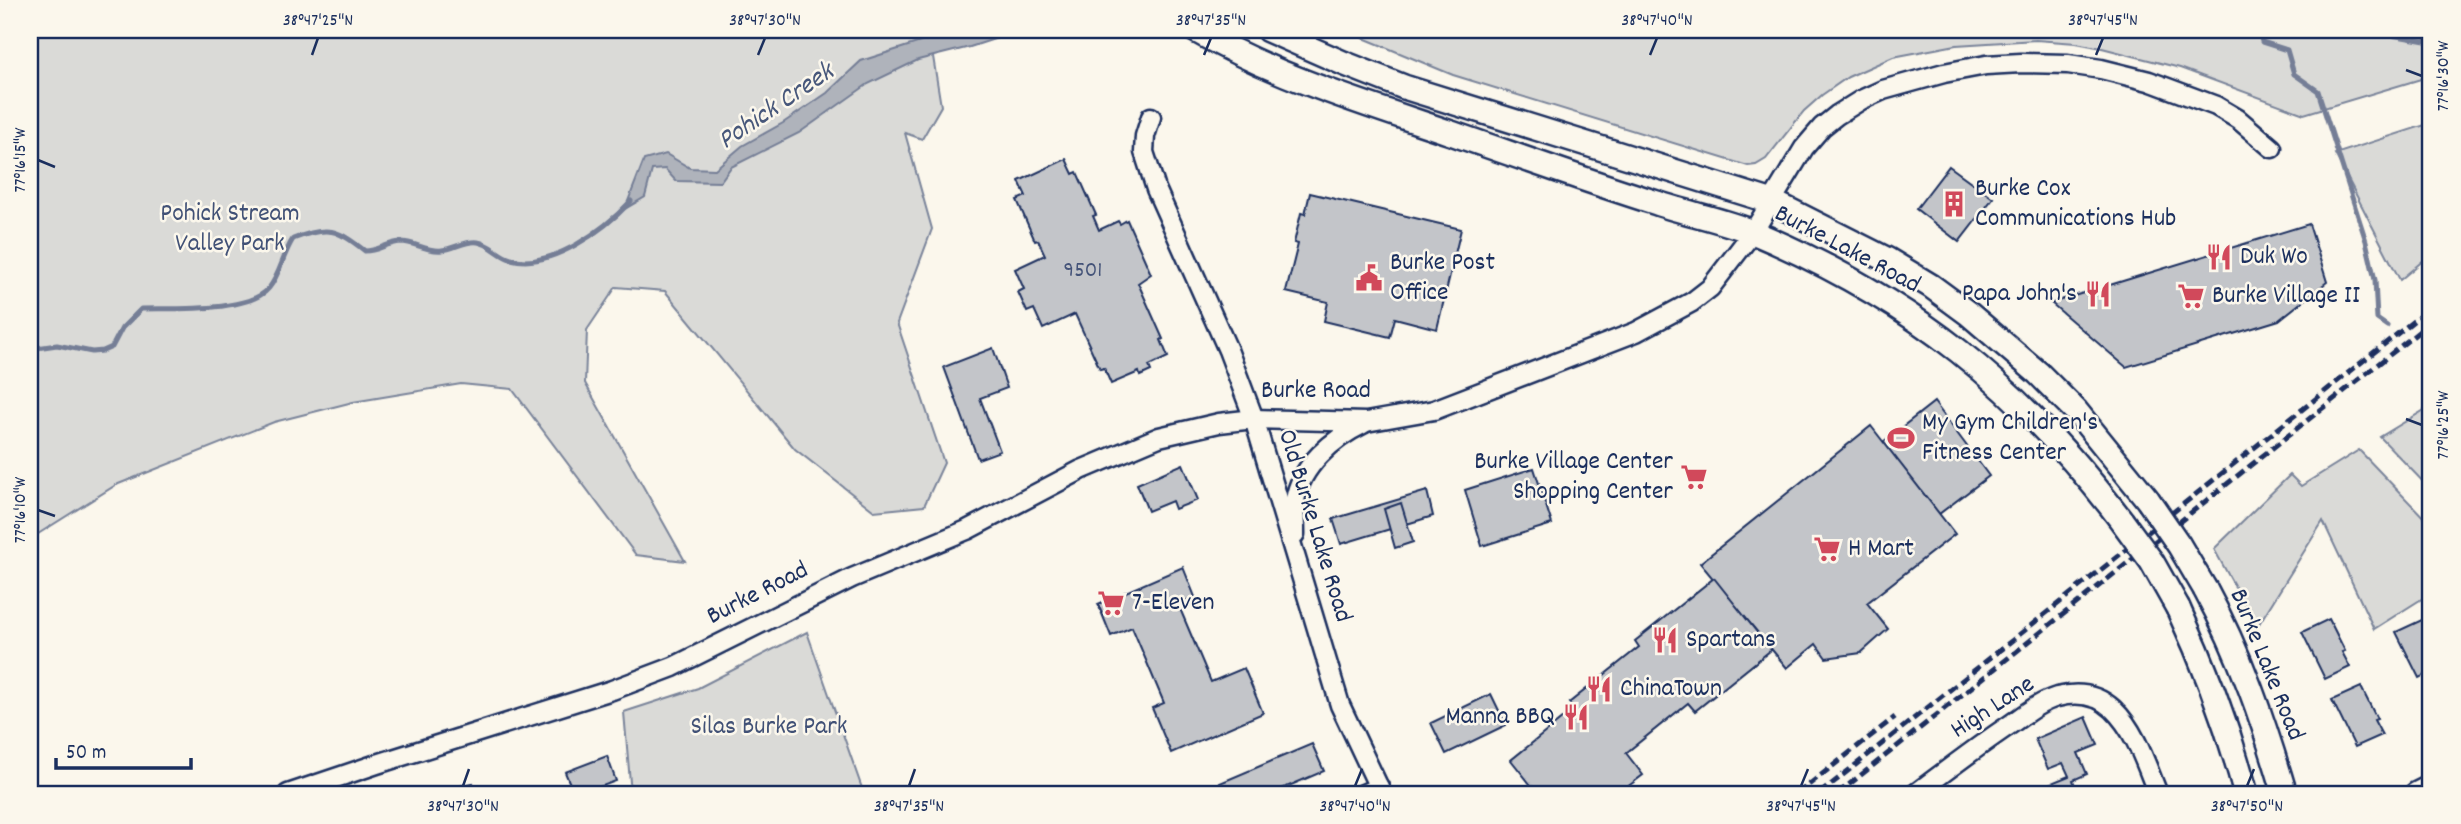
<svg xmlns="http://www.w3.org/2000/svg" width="2461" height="824" font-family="Dekko,sans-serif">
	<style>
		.green { fill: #dadad7; stroke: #7a849a; stroke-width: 2 }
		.water { fill: #afb3bb; stroke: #747e96; stroke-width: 2 }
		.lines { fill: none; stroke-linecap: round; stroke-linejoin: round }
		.stream { stroke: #747e96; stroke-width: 5 }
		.building { fill: #c3c5c9; stroke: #1b2f5e; stroke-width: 2 }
		.minor-casing { stroke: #1b2f5e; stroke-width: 23 }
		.major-casing { stroke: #1b2f5e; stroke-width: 28 }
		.minor { stroke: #fbf7ec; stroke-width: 18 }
		.major { stroke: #fbf7ec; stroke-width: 23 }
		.rail { stroke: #1b2f5e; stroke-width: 5; stroke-dasharray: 10 5; stroke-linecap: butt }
		.major-bridge-casing { stroke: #1b2f5e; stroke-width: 28; stroke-linecap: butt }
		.major-bridge { stroke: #fbf7ec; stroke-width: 23 }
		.ticks { fill: none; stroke: #1b2f5e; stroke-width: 2.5 }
		.labels { text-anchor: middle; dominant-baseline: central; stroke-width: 5; stroke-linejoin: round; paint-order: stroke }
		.number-label { font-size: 23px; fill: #455479 }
		.poi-label { font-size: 26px; fill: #1b2f5e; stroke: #fbf7ec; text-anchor: start }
		.park-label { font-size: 26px; fill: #415176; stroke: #fbf7ec }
		.street-label { font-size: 26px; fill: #1b2f5e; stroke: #fbf7ec }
		.water-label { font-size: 28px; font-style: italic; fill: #47577a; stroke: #fbf7ec }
		.neatline { fill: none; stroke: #1b2f5e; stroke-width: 2.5 }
		.ticks-label { font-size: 18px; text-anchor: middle; fill: #1b2f5e }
	</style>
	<rect width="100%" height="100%" fill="#fbf7ec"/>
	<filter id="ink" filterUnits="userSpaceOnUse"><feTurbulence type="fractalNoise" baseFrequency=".0143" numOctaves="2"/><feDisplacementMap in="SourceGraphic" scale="14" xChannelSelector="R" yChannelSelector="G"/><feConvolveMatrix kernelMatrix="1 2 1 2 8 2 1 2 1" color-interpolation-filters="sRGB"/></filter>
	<g filter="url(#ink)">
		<g class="green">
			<path d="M30,30H944L930,38L941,106L922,139L905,133L932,229L897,323L944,463L924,506L874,511L795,449L665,291L616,287L587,330L585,383L685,561L636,555L512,389L461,384L353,402L274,422L116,485L30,539Z"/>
			<path d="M1344,30H2431V76L2304,114L2180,68L2102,48L2076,43L2036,40L1956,45L1893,57L1848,77L1822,95L1804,111L1766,159L1756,165L1748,166L1453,75Z"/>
			<path d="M2431,123V254L2400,280L2335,154Z"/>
			<path d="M2431,406V490L2380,437Z"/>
			<path d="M2359,450L2431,525V593L2374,629L2323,521L2257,627L2214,549L2290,475L2301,486Z"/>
			<path d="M807,632L864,794H631L624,712L698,688Z"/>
		</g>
		<path class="water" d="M958,30H1022L970,47L918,60L868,84L799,133L731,167L720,182L676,181L665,169L652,170L645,197L625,209L644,160L666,154L690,168L715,169L742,146L783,123L827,93L861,61Z"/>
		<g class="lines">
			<g class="stream">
				<path d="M2259,30L2262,42L2287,50L2294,74L2318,91L2366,241L2375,280L2377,319L2387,326"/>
				<path d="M2363,30L2431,42"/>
				<path d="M30,349L57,345L92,352L103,351L112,347L122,328L141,309C171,308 249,313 269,288C280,275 283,254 293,239C328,225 337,229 365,251C378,251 386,243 401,242C415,242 427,252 442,250C454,249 466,240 478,242C491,244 499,256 511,259C551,270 605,229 631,201"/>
				<path d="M2425,368L2431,371"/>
			</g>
		</g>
		<g class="building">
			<path d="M1066,159L1073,174L1077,172L1096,215L1093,216L1099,230L1118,221L1120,224L1127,220L1151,274L1138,283L1163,339L1161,340L1168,357L1149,366L1151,371L1140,376L1139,372L1111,384L1104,368L1100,369L1075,314L1043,329L1034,309L1027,312L1018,292L1024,289L1015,269L1045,255L1038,240L1035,241L1017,200L1026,196L1019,181Z"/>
			<path d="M1949,166L1993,198L1959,242L1916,209Z"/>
			<path d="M1310,193L1461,229L1437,329L1395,318L1390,337L1324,321L1328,302L1286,292L1298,244L1294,243L1301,213L1305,214Z"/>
			<path d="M2309,224L2327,282L2279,320L2126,367L2051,303Z"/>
			<path d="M993,348L1007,388L980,398L1000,451L978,459L944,367Z"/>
			<path d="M1934,402L1989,476L1939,514L1883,442Z"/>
			<path d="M1871,426L1955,534L1867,603L1888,629L1861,653L1826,658L1816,644L1787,668L1700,563Z"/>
			<path d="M1183,464L1198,500L1175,509L1172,501L1148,511L1137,484Z"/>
			<path d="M1534,468L1552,524L1482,546L1465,490Z"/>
			<path d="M1427,491L1433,516L1341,544L1333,519Z"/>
			<path d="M1401,503L1413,542L1395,548L1384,509Z"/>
			<path d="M1183,567L1195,597L1178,604L1211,682L1244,668L1263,713L1171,753L1152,708L1164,703L1132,627L1111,636L1098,604Z"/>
			<path d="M1714,578L1771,650L1695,711L1688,703L1626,753L1643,775L1618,794H1538L1511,760L1574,709L1569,703L1639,647L1635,641Z"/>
			<path d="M2430,618L2431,672L2419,678L2396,632L2424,619V621Z"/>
			<path d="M2329,619L2345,651L2342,652L2350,667L2325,679L2302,632Z"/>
			<path d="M2361,687L2377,719L2374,720L2382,735L2355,747L2332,700Z"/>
			<path d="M1491,694L1506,725L1446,754L1431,723Z"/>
			<path d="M2086,717L2098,745L2078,753L2087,774L2073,780L2078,794H2047L2044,786L2069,776L2063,763L2048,769L2035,739Z"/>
			<path d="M1312,744L1324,771L1270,794H1224L1220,783Z"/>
			<path d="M607,756L616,781L581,794H574L565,772Z"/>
			<path d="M473,783L476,794H436L435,792Z"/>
		</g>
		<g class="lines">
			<g class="minor-casing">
				<g id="minor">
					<path d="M1151,117L1145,136L1144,152L1156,189L1228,350L1254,419L1340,705L1382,794"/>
					<path d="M1295,534C1295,523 1294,511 1295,501C1300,466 1334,438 1363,424"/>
					<path d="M288,794L377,764L612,690L673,667L852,578L967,530L1081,470L1159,437L1219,423L1254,419L1366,422L1434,410L1636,332L1692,302L1710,288L1753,232L1804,148L1822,127L1837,115L1861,100L1883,90L1944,73L1986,65L2021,63L2068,64L2101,69L2149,81L2216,106L2238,119L2272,148"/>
					<path d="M1363,794L1379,787"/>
					<path d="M1915,794C1947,770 1978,746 2011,724C2025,714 2040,702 2057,697C2077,692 2097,694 2113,709C2136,731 2146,765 2158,794"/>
				</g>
			</g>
			<g class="major-casing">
				<g id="major">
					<path d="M1195,30C1274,76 1362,103 1448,132C1518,156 1587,181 1657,203C1689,214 1724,220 1755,233C1911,299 2020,386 2122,521"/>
					<path d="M1268,30L1343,63L1404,87L1773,202L1888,260L1931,286L1969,314L2038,373L2076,411L2148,500"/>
					<path d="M2205,589C2241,655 2264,723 2285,794"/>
					<path d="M2178,608C2206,668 2229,730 2246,794"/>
					<path d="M2417,794L2431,787"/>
				</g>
			</g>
			<use href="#minor" class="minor"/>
			<use href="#major" class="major"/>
			<g class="rail">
				<path d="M1797,794L1895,717"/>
				<path d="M1819,794L2431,307"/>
				<path d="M1837,794L2431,322"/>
			</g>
			<g class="major-bridge-casing">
				<g id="major-bridge">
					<path d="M2148,500L2179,545L2205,589"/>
					<path d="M2122,521L2152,562L2178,608"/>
				</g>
			</g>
			<use href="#major-bridge" class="major-bridge"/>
		</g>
	</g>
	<path class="ticks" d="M312,55L318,38M758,55L765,38M1204,55L1211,38M1650,55L1657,38M2096,55L2103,38M2406,70L2422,76M38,160L55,167M2406,419L2422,425M38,510L55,516M463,786L469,769M909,786L915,769M1355,786L1362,769M1801,786L1808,769M2247,786L2254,769"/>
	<defs>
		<g id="building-bare" transform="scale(2.1)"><path d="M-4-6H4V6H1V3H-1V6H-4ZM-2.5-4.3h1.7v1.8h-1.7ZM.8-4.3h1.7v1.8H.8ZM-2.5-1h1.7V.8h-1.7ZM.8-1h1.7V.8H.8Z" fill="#d1495b" stroke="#fbf7ec" stroke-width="2.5" paint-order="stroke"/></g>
		<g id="restaurant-bare" transform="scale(2.1)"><path d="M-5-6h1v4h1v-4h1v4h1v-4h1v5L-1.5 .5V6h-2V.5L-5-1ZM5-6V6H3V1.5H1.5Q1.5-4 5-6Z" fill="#d1495b" stroke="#fbf7ec" stroke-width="2.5" paint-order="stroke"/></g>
		<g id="civic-bare" transform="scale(2.1)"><path d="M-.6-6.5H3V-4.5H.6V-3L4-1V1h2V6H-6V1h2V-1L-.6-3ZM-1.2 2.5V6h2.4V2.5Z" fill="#d1495b" stroke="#fbf7ec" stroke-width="2.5" paint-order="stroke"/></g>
		<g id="supermarket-bare" transform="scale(2.1)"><path d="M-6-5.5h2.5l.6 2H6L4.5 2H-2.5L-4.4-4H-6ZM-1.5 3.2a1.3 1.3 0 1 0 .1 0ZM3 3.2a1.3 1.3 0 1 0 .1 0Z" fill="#d1495b" stroke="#fbf7ec" stroke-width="2.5" paint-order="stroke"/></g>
		<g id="stadium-bare" transform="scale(2.1)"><path d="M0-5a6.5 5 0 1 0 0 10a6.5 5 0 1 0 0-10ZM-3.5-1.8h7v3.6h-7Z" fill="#d1495b" stroke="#fbf7ec" stroke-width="2.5" paint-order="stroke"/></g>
	</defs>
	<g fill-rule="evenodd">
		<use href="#building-bare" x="1954" y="204"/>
		<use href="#restaurant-bare" x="2219" y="257"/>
		<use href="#civic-bare" x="1369" y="278"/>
		<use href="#restaurant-bare" x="2098" y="294"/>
		<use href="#supermarket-bare" x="2191" y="296"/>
		<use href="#stadium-bare" x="1901" y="438"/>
		<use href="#supermarket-bare" x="1694" y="477"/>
		<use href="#supermarket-bare" x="1827" y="549"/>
		<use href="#supermarket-bare" x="1111" y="603"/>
		<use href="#restaurant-bare" x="1665" y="640"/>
		<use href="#restaurant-bare" x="1599" y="689"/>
		<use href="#restaurant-bare" x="1576" y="717"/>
	</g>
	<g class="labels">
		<g class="number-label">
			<text x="1083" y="271">9501</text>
		</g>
		<g class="poi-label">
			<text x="1975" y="189">Burke Cox<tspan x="1975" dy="30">Communications Hub</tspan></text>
			<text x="2240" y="257">Duk Wo</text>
			<text x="1390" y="263">Burke Post<tspan x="1390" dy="30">Office</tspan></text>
			<text x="2077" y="294" text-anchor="end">Papa John's</text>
			<text x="2212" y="296">Burke Village II</text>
			<text x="1922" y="423">My Gym Children's<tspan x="1922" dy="30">Fitness Center</tspan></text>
			<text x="1673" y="462" text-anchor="end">Burke Village Center<tspan x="1673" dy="30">Shopping Center</tspan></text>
			<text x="1848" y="549">H Mart</text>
			<text x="1132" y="603">7-Eleven</text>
			<text x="1686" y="640">Spartans</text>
			<text x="1620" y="689">ChinaTown</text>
			<text x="1555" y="717" text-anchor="end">Manna BBQ</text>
		</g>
		<g class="park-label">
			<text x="230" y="214">Pohick Stream<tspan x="230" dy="30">Valley Park</tspan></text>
			<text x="769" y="727">Silas Burke Park</text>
		</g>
		<g class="street-label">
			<text transform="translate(1847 250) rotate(28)">Burke Lake Road</text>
			<text x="1316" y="391">Burke Road</text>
			<text transform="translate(1314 526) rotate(73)">Old Burke Lake Road</text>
			<text transform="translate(758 594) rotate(-27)">Burke Road</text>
			<text transform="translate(2266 665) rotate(68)">Burke Lake Road</text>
			<text transform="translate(1993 708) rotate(-33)">High Lane</text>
		</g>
		<g class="water-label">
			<text transform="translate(777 108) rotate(-34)">Pohick Creek</text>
		</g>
	</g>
	<rect width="2461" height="824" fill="none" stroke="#fbf7ec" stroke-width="77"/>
	<path d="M56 758v10h135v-10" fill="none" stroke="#1b2f5e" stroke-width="3.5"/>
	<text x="66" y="758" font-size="21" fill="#1b2f5e" stroke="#fbf7ec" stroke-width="5" paint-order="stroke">50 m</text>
	<rect x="38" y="38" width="2384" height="748" class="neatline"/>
	<g class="ticks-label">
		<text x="318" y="25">38°47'25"N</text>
		<text x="765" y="25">38°47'30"N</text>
		<text x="1211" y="25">38°47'35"N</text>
		<text x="1657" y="25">38°47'40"N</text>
		<text x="2103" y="25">38°47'45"N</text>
		<text transform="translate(2442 76) rotate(-90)" y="6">77°16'30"W</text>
		<text transform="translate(19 160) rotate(-90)" y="6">77°16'15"W</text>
		<text transform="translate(2442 425) rotate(-90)" y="6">77°16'25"W</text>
		<text transform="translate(19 510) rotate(-90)" y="6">77°16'10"W</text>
		<text x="463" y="811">38°47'30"N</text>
		<text x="909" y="811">38°47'35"N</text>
		<text x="1355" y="811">38°47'40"N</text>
		<text x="1801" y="811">38°47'45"N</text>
		<text x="2247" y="811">38°47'50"N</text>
	</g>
</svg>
